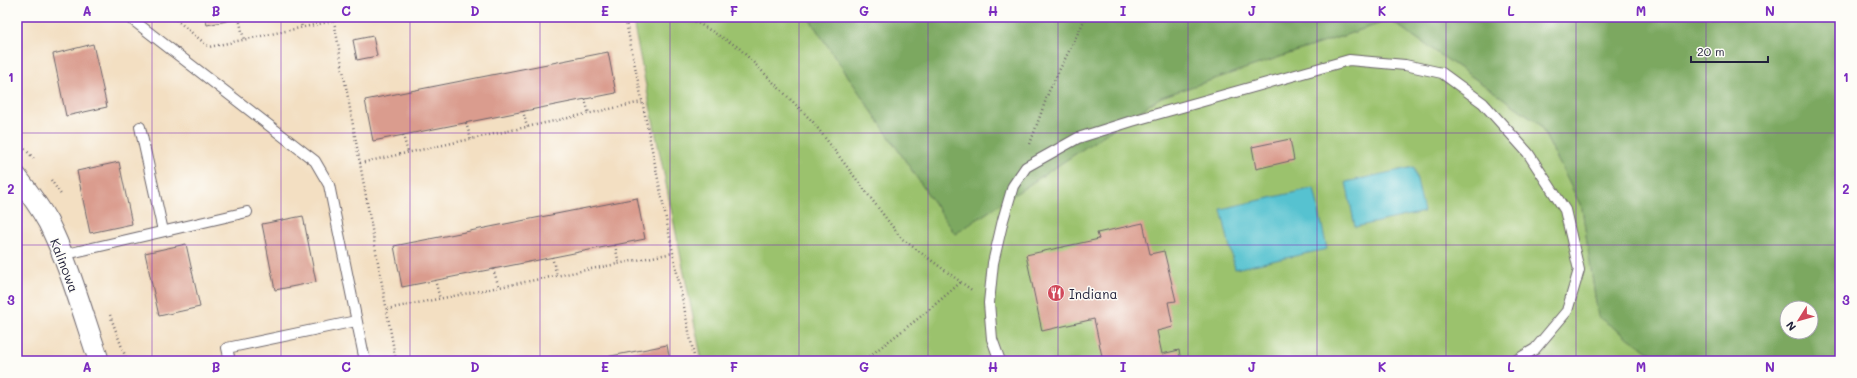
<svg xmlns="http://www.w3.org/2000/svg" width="1857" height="378" font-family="Mali,sans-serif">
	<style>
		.green { fill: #9bc26d; stroke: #5e7254 }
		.forest { fill: #7ca860; stroke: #4f654e; fill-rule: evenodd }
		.water { fill: #56c2d0; stroke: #3c7286 }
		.building { fill: #da9c8e }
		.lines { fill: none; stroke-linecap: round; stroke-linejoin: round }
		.service-casing { stroke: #6b646a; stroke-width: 12 }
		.minor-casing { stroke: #6b646a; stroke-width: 22 }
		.path { stroke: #6b646a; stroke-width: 2.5; stroke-dasharray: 1 3; stroke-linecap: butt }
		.service { stroke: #fff; stroke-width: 10 }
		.minor { stroke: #fff; stroke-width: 20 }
		.grid { fill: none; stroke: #7b2cbf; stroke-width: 1; stroke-opacity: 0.55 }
		.labels { text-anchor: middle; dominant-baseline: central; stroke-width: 3; stroke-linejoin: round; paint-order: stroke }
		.street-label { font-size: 13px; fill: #22223b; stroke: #fdfcf7 }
		.poi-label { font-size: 13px; fill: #22223b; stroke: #fdfcf7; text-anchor: start }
		.neatline { fill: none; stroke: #7b2cbf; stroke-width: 1.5 }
		.grid-label { font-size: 13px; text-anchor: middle; font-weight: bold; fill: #7b2cbf }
	</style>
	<rect width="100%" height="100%" fill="#fdfcf7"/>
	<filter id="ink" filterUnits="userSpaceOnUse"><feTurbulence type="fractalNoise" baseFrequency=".025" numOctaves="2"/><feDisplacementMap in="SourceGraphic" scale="8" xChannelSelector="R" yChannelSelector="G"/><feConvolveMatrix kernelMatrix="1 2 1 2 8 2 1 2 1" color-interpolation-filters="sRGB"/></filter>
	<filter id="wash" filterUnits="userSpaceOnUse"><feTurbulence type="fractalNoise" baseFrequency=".012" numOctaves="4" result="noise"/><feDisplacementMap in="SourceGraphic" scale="16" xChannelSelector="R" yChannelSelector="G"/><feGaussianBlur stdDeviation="0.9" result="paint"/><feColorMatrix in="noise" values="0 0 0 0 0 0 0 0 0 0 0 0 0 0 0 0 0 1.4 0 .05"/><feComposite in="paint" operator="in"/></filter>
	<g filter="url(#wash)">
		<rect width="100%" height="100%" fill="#f3dfc2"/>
		<path class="green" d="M632,17H808L955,234L1161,97L1390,20L1539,123L1582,208L1598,316L1662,361H702Z"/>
		<path class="forest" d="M808,17H1840V361H1662L1598,317L1582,208L1539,123L1390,20L1161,97L955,234ZM1787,308H1811V332H1787Z"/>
		<g class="water">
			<path d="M1414,167L1424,212L1355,227L1346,182Z"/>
			<path d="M1314,188L1327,249L1235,269L1221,209Z"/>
		</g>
		<g id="blocks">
			<g class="building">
				<path d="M205,17H241V18L207,25Z"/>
				<path d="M373,36L377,56L357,60L353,40Z"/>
				<path d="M93,44L107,107L66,116L53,54Z"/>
				<path d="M608,52L616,93L373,141L365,100Z"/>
				<path d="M1290,139L1294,160L1256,169L1252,147Z"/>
				<path d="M119,162L132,224L90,233L77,171Z"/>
				<path d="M637,198L645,239L402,287L394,246Z"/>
				<path d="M303,216L316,282L275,290L262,224Z"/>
				<path d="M1143,223L1150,254L1164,251L1176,301L1168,302L1173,327L1157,331L1162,354L1179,350L1181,361H1103L1094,319L1042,331L1026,255L1099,239L1097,233Z"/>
				<path d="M186,244L200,307L159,316L145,253Z"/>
				<path d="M667,345L670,361H591V360Z"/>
			</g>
		</g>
	</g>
	<g filter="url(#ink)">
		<use href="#blocks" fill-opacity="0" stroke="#6b646a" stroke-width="1"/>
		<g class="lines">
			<g class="service-casing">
				<g id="service">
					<path d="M129,17L315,161L329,185L365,361"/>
					<path d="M140,127L163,231"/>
					<path d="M62,255L247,212"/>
					<path d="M230,361L227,348L356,321"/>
					<path d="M1000,361L992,339L989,303L993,263L1003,220L1013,186L1026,167L1078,138L1132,121L1349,60L1405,65L1442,73L1483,103L1528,153L1565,210L1579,270L1567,311L1535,349L1515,361"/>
				</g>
			</g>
			<g class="minor-casing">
				<path id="minor" d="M17,177C28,191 39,206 48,222C70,266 83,315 99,361"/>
			</g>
			<g class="path">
				<path d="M173,17L209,47L352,17"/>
				<path d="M300,17L302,28"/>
				<path d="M625,17L695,361"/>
				<path d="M688,17L738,47L813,122L901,238L973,291"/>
				<path d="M239,18L244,40"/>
				<path d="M334,21L396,361"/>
				<path d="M585,99L589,114"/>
				<path d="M523,111L527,127"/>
				<path d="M466,123L471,139"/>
				<path d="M403,135L408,153"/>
				<path d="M17,140L34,159"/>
				<path d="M1030,144L1049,91L1086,17"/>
				<path d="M360,163L642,102"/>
				<path d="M51,180L62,196"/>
				<path d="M615,245L619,264"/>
				<path d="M552,257L557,276"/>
				<path d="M493,269L499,287"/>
				<path d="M435,280L440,299"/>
				<path d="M387,309L673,253"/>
				<path d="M110,315L127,361"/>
				<path d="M863,361L924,314L961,282"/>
			</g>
			<use href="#service" class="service"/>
			<use href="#minor" class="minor"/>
		</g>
	</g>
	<path class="grid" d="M152,17V361M281,17V361M410,17V361M540,17V361M670,17V361M799,17V361M928,17V361M1058,17V361M1188,17V361M1317,17V361M1446,17V361M1576,17V361M1706,17V361M17,133H1840M17,245H1840"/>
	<defs>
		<g id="restaurant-disc" transform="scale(0.9)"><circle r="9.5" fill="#d1495b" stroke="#fdfcf7"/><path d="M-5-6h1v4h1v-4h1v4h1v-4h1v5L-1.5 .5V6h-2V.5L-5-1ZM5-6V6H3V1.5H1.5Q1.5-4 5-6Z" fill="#fff"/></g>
	</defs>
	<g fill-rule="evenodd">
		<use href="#restaurant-disc" x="1056" y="293"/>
	</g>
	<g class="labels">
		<g class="street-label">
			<text transform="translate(65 265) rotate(69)">Kalinowa</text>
		</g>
		<g class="poi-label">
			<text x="1069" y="293">Indiana</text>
		</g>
	</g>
	<rect width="1857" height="378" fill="none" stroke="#fdfcf7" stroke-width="44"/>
	<g transform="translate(1799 320) rotate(233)"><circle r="19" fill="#fdfcf7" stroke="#a5a5ac"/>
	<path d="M0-3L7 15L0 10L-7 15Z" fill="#d1495b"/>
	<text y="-6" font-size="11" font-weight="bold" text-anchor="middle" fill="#22223b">N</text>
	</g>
	<path d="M1691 56v6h77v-6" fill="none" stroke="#22223b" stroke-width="2"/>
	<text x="1697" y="56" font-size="12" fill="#22223b" stroke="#fdfcf7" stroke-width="3" paint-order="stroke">20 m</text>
	<rect x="22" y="22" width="1813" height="334" class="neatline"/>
	<g class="grid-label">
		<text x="87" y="16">A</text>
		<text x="216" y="16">B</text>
		<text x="346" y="16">C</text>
		<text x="475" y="16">D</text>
		<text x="605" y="16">E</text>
		<text x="734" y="16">F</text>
		<text x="864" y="16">G</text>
		<text x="993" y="16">H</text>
		<text x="1123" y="16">I</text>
		<text x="1252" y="16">J</text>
		<text x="1382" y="16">K</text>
		<text x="1511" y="16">L</text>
		<text x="1641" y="16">M</text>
		<text x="1770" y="16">N</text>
		<text x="11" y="82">1</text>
		<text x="1846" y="82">1</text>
		<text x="11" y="194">2</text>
		<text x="1846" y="194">2</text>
		<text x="11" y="305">3</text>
		<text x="1846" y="305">3</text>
		<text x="87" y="372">A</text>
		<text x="216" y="372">B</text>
		<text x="346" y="372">C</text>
		<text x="475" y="372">D</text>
		<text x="605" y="372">E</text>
		<text x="734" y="372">F</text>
		<text x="864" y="372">G</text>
		<text x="993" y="372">H</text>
		<text x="1123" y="372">I</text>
		<text x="1252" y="372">J</text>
		<text x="1382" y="372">K</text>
		<text x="1511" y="372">L</text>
		<text x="1641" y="372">M</text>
		<text x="1770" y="372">N</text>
	</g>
</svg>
